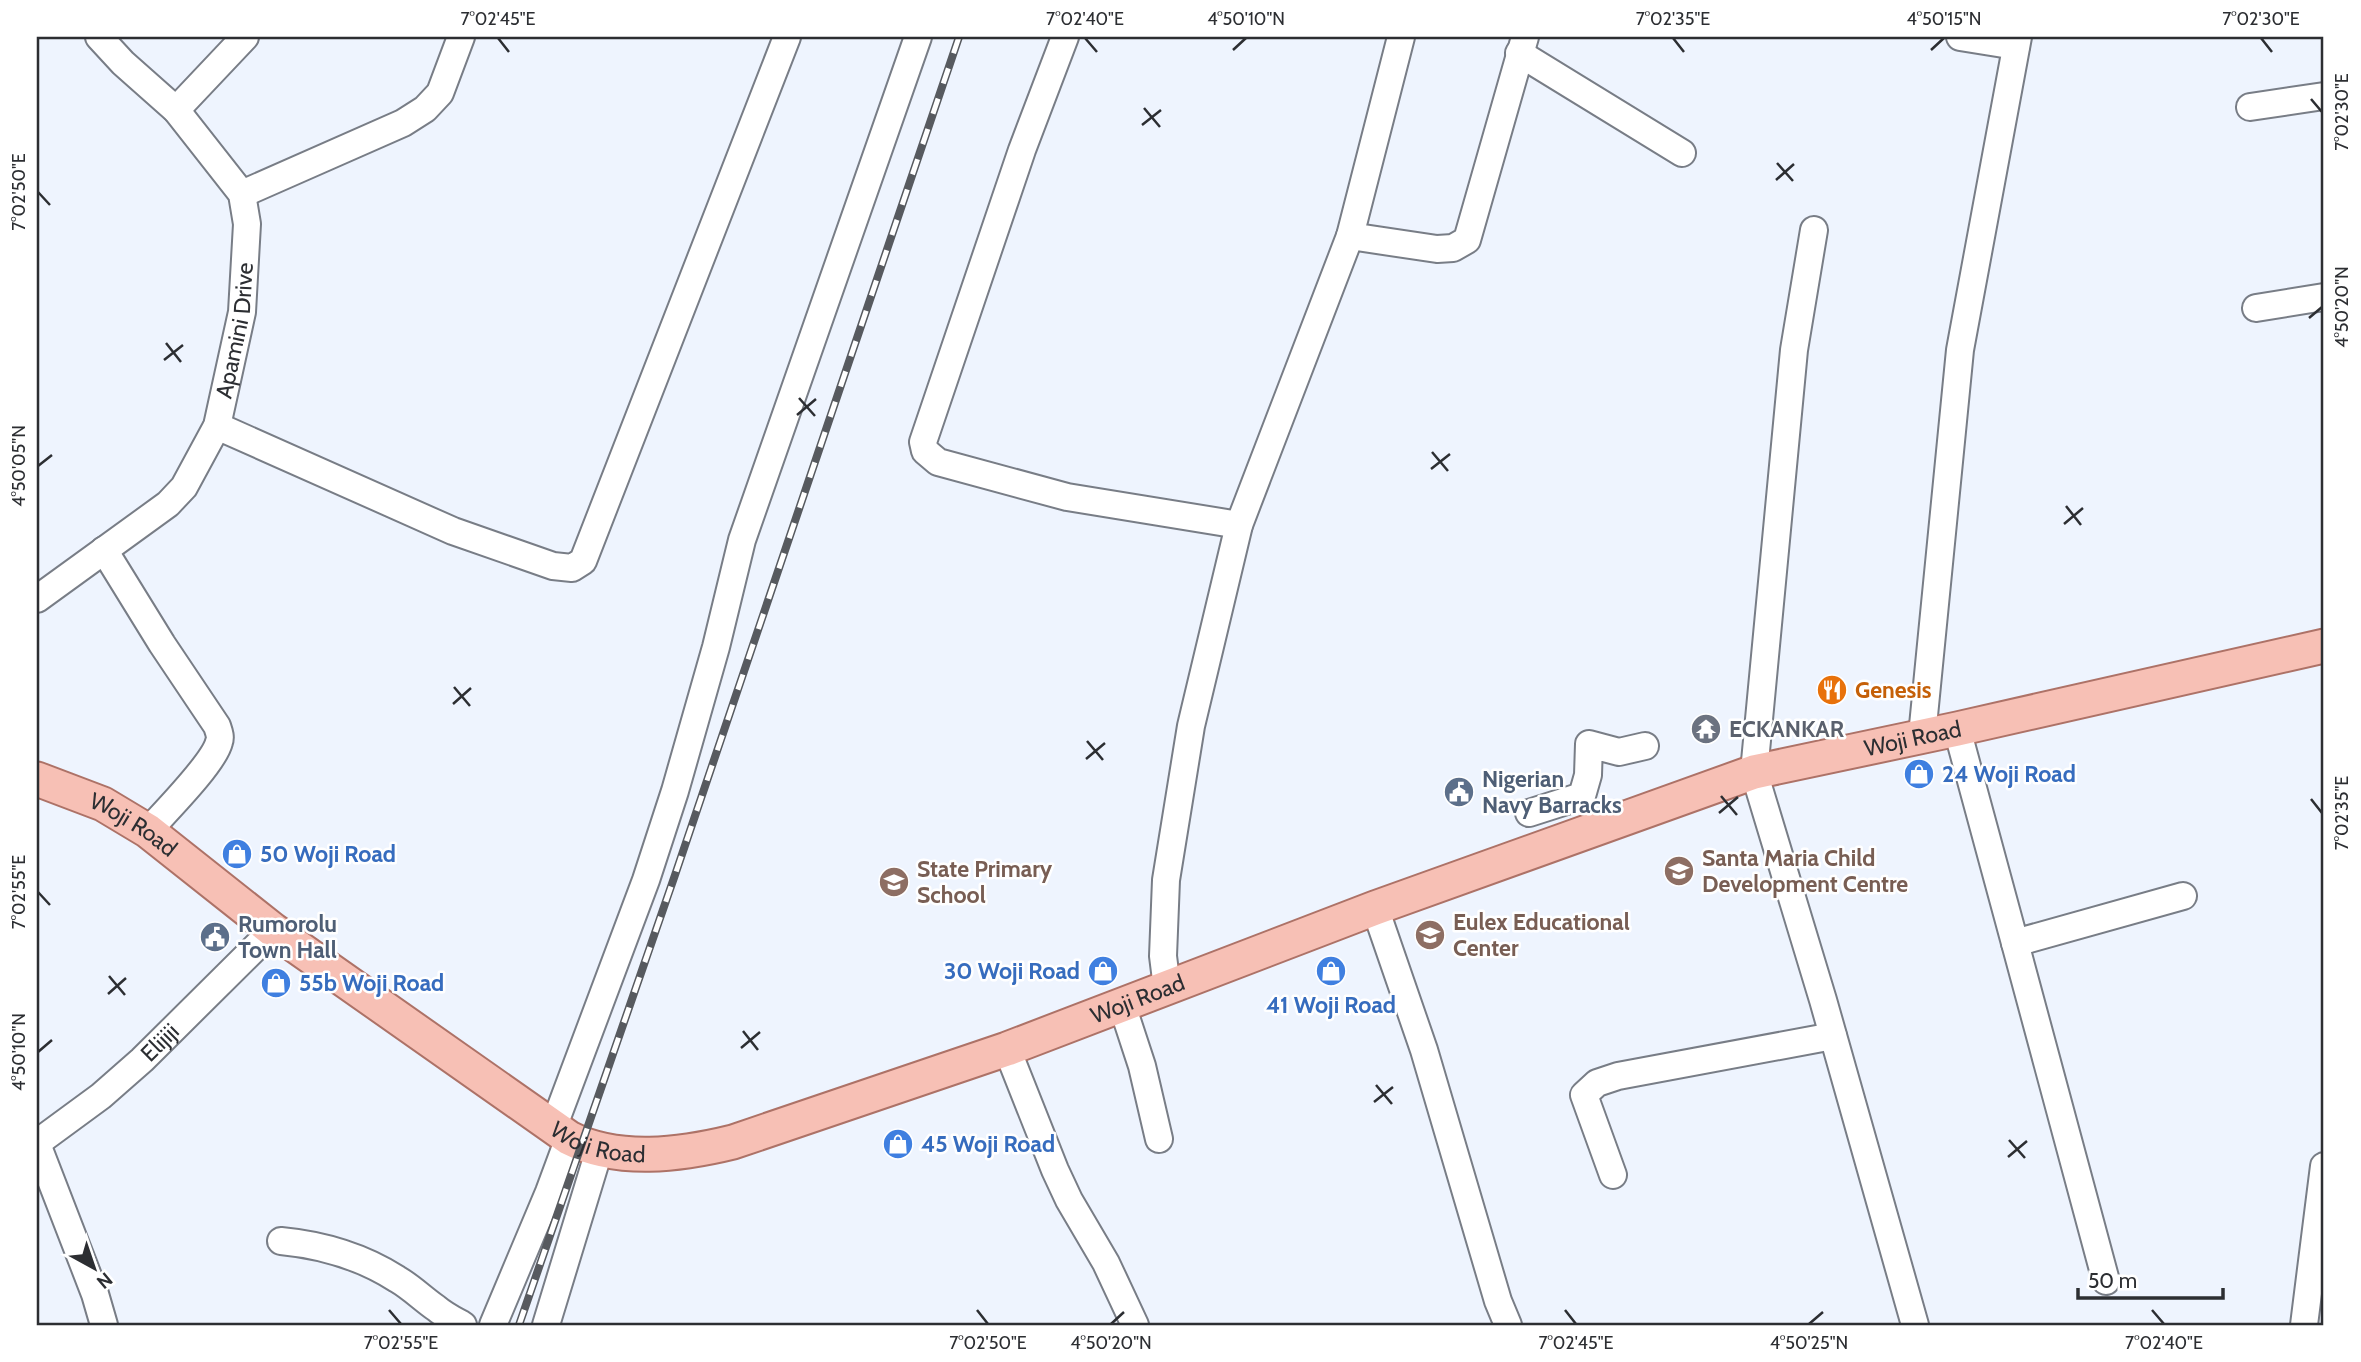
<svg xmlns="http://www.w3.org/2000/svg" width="2361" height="1362" font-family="Cabin,sans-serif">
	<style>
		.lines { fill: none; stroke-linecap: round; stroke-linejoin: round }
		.minor-casing { stroke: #787d86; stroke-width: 30 }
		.major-casing { stroke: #ad7267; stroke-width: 37 }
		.minor { stroke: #fff; stroke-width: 26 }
		.major { stroke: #f7c0b5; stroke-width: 33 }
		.rail-casing { stroke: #575a5f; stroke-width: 8 }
		.rail { stroke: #fff; stroke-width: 5; stroke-dasharray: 16; stroke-linecap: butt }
		.ticks { fill: none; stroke: #2c2e32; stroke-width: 2.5 }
		.labels { text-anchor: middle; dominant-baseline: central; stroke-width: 5; stroke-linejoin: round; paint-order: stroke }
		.street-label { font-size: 23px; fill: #2c2e32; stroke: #fff }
		.food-label { font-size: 23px; font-weight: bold; fill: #c56008; stroke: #fff; text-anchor: start }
		.worship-label { font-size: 23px; font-weight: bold; fill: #5b616d; stroke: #fff; text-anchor: start }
		.shop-label { font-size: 23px; font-weight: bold; fill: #366cbe; stroke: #fff; text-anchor: start }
		.service-label { font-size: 23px; font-weight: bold; fill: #4e5e75; stroke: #fff; text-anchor: start }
		.education-label { font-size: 23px; font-weight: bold; fill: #785e54; stroke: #fff; text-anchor: start }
		.neatline { fill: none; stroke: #2c2e32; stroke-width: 2.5 }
		.ticks-label { font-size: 18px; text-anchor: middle; fill: #2c2e32 }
	</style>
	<rect width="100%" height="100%" fill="#eef4fe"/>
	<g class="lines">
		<g class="minor-casing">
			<g id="minor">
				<path d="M1065,37L1022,150L923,442L925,451L938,462L1067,497L1239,525"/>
				<path d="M1960,37L2016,46"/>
				<path d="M1519,53L1682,153"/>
				<path d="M2250,107L2324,96"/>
				<path d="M176,110L245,37"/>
				<path d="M242,194L403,123L425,109L440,93L461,37"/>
				<path d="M1814,230L1794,350L1754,772L1823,1000L1915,1325"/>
				<path d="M1350,236L1437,249L1453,248L1467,240L1525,37"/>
				<path d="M2256,308L2324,297"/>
				<path d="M217,426L453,531L553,566L572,568L583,561L787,37"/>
				<path d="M104,550L162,644L217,726C219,732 221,737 219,742C214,763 165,812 148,831"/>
				<path id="s1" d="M37,599L168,504L184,487L217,426L242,312L247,224L242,194L176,110L123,63L99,37"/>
				<path d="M1957,729L2015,943L2183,896"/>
				<path d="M1922,736L1960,350L2018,37"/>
				<path d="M1529,813L1582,796L1588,775L1589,744L1619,752L1645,746"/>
				<path d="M1375,908L1424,1050L1498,1301L1508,1325"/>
				<path d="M2015,943L2106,1281"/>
				<path d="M1167,988L1163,956L1166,880L1191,726L1239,525L1350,236L1401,37"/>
				<path d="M1122,1005L1142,1066L1159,1139"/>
				<path d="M1007,1049L1055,1170L1069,1200L1106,1263L1135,1325"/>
				<path d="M553,1128L646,880L675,791L716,647L742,540L918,37"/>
				<path id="s2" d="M37,1143L101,1096L142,1060L273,930"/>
				<path d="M37,1144L95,1294L104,1325"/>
				<path d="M1613,1175L1584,1095L1597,1083L1618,1076L1833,1036"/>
				<path d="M281,1241C323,1245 361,1256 397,1279C411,1287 423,1299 436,1308C444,1315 454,1320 463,1325"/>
				<path d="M493,1325L549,1192L569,1138"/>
				<path d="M546,1325L599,1151"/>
				<path d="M2304,1325L2324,1166"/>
			</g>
		</g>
		<g class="major-casing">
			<g id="major">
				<path id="s3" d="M37,779L103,804L148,831L273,930L569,1138C618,1163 680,1155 733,1142L1007,1049L1375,908L1754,772L1957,729L2324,646"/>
			</g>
		</g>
		<use href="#minor" class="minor"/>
		<use href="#major" class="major"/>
		<g class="rail-casing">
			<path id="rail" d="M519,1325L675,875L959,37"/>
		</g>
		<use href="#rail" class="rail"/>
	</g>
	<path class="ticks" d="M498,38L509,52M1085,38L1097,52M1673,38L1684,52M2261,38L2272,52M1233,50L1246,38M1931,50L1944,38M2311,99L2322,112M1144,108L1160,127M1142,125L1161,110M1777,163L1793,181M1776,180L1794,164M38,192L50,205M2309,318L2322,307M166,343L181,362M164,360L183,345M799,398L815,416M797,415L816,399M1432,452L1448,471M38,466L52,455M1431,469L1450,454M2066,506L2081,525M2064,524L2083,508M454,687L470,706M453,704L471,688M1087,741L1103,760M1086,759L1105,743M1721,796L1737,815M2311,799L2322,813M1719,813L1738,797M38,892L50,905M109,976L125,995M108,994L126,978M743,1031L758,1050M741,1048L760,1032M38,1052L52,1040M1376,1085L1392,1104M1374,1102L1393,1087M2009,1140L2025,1158M2008,1157L2027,1141M389,1310L401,1324M977,1310L988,1324M1565,1310L1576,1324M2152,1310L2164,1324M1111,1324L1124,1312M1809,1324L1823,1312"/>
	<defs>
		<g id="restaurant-disc" transform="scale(1.575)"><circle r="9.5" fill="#e8710a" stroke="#fff"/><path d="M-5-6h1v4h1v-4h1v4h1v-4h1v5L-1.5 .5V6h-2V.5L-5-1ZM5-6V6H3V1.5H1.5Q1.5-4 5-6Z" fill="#fff"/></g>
		<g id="temple-disc" transform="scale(1.575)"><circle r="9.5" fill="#6b7280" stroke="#fff"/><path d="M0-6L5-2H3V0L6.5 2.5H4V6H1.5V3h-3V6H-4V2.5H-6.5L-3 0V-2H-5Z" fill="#fff"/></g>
		<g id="shop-disc" transform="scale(1.575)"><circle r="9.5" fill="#3f7fe0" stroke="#fff"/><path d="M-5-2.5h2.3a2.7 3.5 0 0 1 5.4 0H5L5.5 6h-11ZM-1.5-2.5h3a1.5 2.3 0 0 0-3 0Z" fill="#fff"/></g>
		<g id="civic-disc" transform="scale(1.575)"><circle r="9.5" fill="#5c6f8a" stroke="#fff"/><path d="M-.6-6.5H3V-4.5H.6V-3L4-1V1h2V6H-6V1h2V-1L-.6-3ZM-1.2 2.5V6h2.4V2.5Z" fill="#fff"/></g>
		<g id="school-disc" transform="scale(1.575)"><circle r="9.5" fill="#8d6e63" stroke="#fff"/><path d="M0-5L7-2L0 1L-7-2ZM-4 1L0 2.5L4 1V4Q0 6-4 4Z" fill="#fff"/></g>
	</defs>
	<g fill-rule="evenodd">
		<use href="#restaurant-disc" x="1832" y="690"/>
		<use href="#temple-disc" x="1706" y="729"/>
		<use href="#shop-disc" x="1919" y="774"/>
		<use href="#civic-disc" x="1459" y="792"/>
		<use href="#shop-disc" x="237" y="854"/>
		<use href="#school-disc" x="1679" y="871"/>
		<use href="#school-disc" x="894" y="882"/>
		<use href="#school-disc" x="1430" y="935"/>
		<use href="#civic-disc" x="215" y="937"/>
		<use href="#shop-disc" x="1103" y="971"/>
		<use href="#shop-disc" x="1331" y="971"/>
		<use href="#shop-disc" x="276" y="983"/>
		<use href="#shop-disc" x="898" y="1144"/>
	</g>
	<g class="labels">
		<g class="street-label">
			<text stroke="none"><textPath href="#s1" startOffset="352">Apamini Drive</textPath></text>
			<text stroke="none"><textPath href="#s3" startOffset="2060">Woji Road</textPath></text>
			<text stroke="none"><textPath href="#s3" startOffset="107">Woji Road</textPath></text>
			<text stroke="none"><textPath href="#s3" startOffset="1241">Woji Road</textPath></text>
			<text stroke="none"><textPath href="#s2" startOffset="159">Elijiji</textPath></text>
			<text stroke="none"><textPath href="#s3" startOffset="674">Woji Road</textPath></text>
		</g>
		<g class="food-label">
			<text x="1855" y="690">Genesis</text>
		</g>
		<g class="worship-label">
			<text x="1729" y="729">ECKANKAR</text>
		</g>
		<g class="shop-label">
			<text x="1942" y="774">24 Woji Road</text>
			<text x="260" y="854">50 Woji Road</text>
			<text x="1080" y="971" text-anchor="end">30 Woji Road</text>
			<text x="299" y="983">55b Woji Road</text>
			<text x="1331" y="1005" text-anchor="middle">41 Woji Road</text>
			<text x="921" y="1144">45 Woji Road</text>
		</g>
		<g class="service-label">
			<text x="1482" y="779">Nigerian<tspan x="1482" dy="26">Navy Barracks</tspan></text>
			<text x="238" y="924">Rumorolu<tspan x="238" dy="26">Town Hall</tspan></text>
		</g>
		<g class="education-label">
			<text x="1702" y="858">Santa Maria Child<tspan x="1702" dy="26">Development Centre</tspan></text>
			<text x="917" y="869">State Primary<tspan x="917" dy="26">School</tspan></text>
			<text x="1453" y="922">Eulex Educational<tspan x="1453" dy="26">Center</tspan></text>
		</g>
	</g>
	<rect width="2361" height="1362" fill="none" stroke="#ffffff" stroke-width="77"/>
	<g transform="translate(94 1268) rotate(140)" stroke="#ffffff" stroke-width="5" paint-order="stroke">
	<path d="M0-5L12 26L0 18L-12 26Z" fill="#2c2e32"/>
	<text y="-10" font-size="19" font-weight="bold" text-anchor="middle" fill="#2c2e32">N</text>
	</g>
	<path d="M2078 1288v10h145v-10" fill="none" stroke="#2c2e32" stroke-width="3.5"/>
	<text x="2088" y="1288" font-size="21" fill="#2c2e32" stroke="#ffffff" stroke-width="5" paint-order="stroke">50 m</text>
	<rect x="38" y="38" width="2284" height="1286" class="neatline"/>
	<g class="ticks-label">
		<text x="498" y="25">7°02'45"E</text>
		<text x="1085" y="25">7°02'40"E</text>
		<text x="1246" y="25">4°50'10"N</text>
		<text x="1673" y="25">7°02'35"E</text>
		<text x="1944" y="25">4°50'15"N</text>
		<text x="2261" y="25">7°02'30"E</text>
		<text transform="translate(2342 112) rotate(-90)" y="6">7°02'30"E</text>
		<text transform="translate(19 192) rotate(-90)" y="6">7°02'50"E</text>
		<text transform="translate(2342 307) rotate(-90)" y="6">4°50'20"N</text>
		<text transform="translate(19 466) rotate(-90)" y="6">4°50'05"N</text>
		<text transform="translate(2342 813) rotate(-90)" y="6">7°02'35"E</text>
		<text transform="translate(19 892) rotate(-90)" y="6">7°02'55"E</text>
		<text transform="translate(19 1052) rotate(-90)" y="6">4°50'10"N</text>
		<text x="401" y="1349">7°02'55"E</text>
		<text x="988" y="1349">7°02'50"E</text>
		<text x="1111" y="1349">4°50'20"N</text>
		<text x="1576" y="1349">7°02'45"E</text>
		<text x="1809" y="1349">4°50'25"N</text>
		<text x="2164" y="1349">7°02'40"E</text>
	</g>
</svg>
